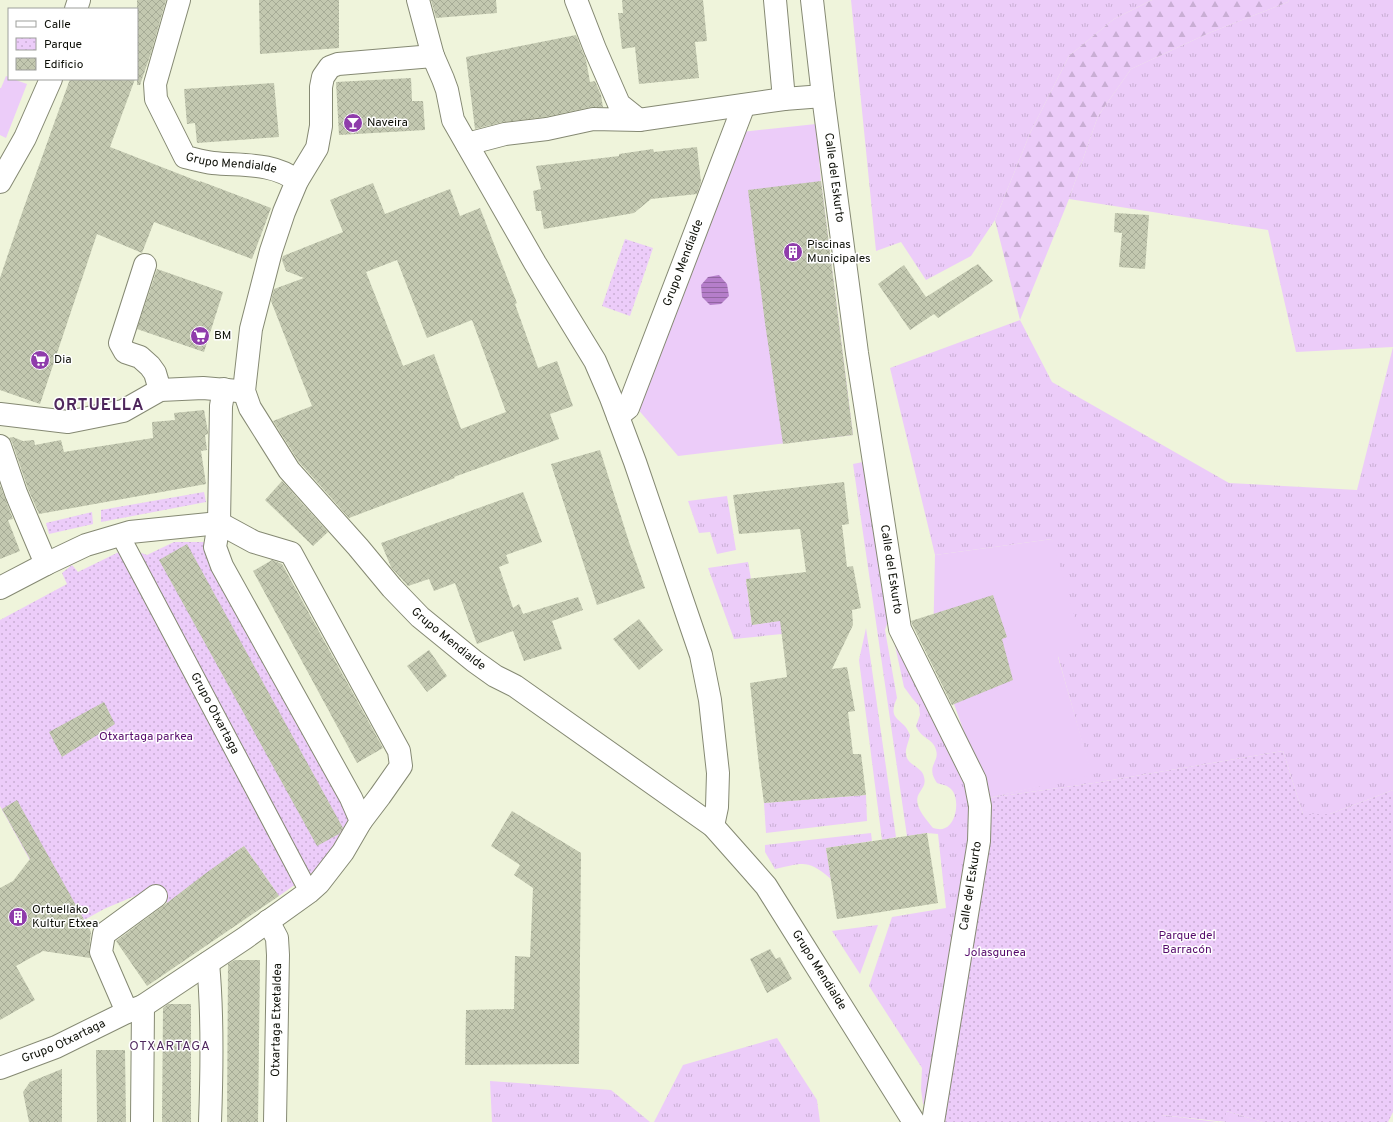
<svg xmlns="http://www.w3.org/2000/svg" width="1393" height="1122" font-family="Overpass,sans-serif">
	<style>
		.grass { fill: url(#grass-tufts) }
		.forest { fill: url(#forest-firs) }
		.park { fill: url(#park-dots) }
		.garden { fill: #ecccf9 }
		.water { fill: url(#water-rules) }
		.building { fill: url(#building-cross-hatch); fill-rule: evenodd }
		.lines { fill: none; stroke-linecap: round; stroke-linejoin: round }
		.pedestrian-casing { stroke: #858973; stroke-width: 20 }
		.minor-casing { stroke: #858973; stroke-width: 24 }
		.tertiary-casing { stroke: #858973; stroke-width: 24 }
		.pedestrian { stroke: #fff; stroke-width: 18 }
		.minor { stroke: #fff; stroke-width: 22 }
		.tertiary { stroke: #fff; stroke-width: 22 }
		.labels { text-anchor: middle; dominant-baseline: central; stroke-width: 3; stroke-linejoin: round; paint-order: stroke }
		.poi-label { font-size: 12px; fill: #0d0f07; stroke: #fff; text-anchor: start }
		.street-label { font-size: 12px; fill: #0d0f07; stroke: #fff }
		.park-label { font-size: 12px; fill: #560b6c; stroke: #fff }
		.neighbourhood-label { font-size: 13px; letter-spacing: 1px; fill: #4f275d; stroke: #fff }
		.district-label { font-size: 16px; font-weight: bold; letter-spacing: 1px; fill: #4f275d; stroke: #fff }
	</style>
	<defs>
		<pattern id="grass-tufts" width="24" height="20" patternUnits="userSpaceOnUse"><rect width="24" height="20" fill="#ecccf9"/><path d="M3 7l-1-3M5 7V3M7 7l1-3M15 17l-1-3M17 17v-4M19 17l1-3" fill="none" stroke="#c9aed4"/></pattern>
		<pattern id="forest-firs" width="22" height="20" patternUnits="userSpaceOnUse"><rect width="22" height="20" fill="#ecccf9"/><path d="M5 1l3.5 6h-7zM16 11l3.5 6h-7z" fill="#c9aed4"/></pattern>
		<pattern id="park-dots" width="8" height="8" patternUnits="userSpaceOnUse"><rect width="8" height="8" fill="#ecccf9"/><path d="M2 2h.1M6 6h.1" fill="none" stroke="#c9aed4" stroke-width="1.8" stroke-linecap="round"/></pattern>
		<pattern id="water-rules" width="6" height="5" patternUnits="userSpaceOnUse"><rect width="6" height="5" fill="#b57eca"/><path d="M0 2.5h6" fill="none" stroke="#9266a2"/></pattern>
		<pattern id="building-cross-hatch" width="8" height="8" patternUnits="userSpaceOnUse"><rect width="8" height="8" fill="#c3c8b0"/><path d="M0 0l8 8M0 8l8-8" fill="none" stroke="#a6ab96"/></pattern>
	</defs>
	<rect width="100%" height="100%" fill="#eff4db"/>
	<g class="grass">
		<path d="M851,0H1152L1114,19L1069,56L1031,131L995,220L971,256L926,280L901,242L876,251Z"/>
		<path d="M1289,0H1393V790L1330,814H1303L1283,751L1094,783L988,798L1091,774L1058,656L1052,539L935,555L890,368L1020,320L1052,382L1229,483L1357,490L1393,347L1296,352L1268,230L1069,199L1098,116L1131,69L1209,33L1288,2Z"/>
		<path d="M863,462L888,621L885,630L897,698C886,722 904,717 910,735C909,741 905,749 906,754C907,766 922,766 924,777C926,784 923,787 920,792C911,804 926,819 933,828C937,829 941,830 945,828C957,823 960,798 951,789C947,785 943,785 937,783C925,765 940,763 936,750C933,738 921,739 916,726L920,715L919,706L912,698L904,687L893,636L962,769L968,803L969,836L928,1106L923,1104L921,1089L922,1068L869,986L892,917L946,908L938,834L927,833L907,836L853,464Z"/>
		<path d="M727,496L736,550L717,554L710,532L699,533L688,501Z"/>
		<path d="M748,562L751,579L746,580L752,625L827,613L782,634L734,639L708,568Z"/>
		<path d="M866,628L896,837L882,840L859,660Z"/>
		<path d="M866,795L867,821L766,833L764,803Z"/>
		<path d="M871,833L872,841L826,848L831,879C807,859 804,863 775,869L765,852V845Z"/>
		<path d="M878,925L860,974L832,931Z"/>
		<path d="M777,1038L817,1100L820,1122H654L683,1065Z"/>
		<path d="M490,1081L611,1090L650,1122H492Z"/>
		<path d="M1226,1111L1263,1122H1226Z"/>
		<path d="M1161,1115L1218,1122H1161Z"/>
	</g>
	<path class="forest" d="M1152,0H1289L1288,2L1209,33L1131,69L1098,116L1069,199L1020,320L995,220L1031,131L1069,56L1114,19Z"/>
	<g class="park">
		<path d="M625,239L653,248L630,316L602,306Z"/>
		<path d="M204,492L206,502L101,522V510Z"/>
		<path d="M92,512L93,524L49,534L46,523Z"/>
		<path d="M174,542H207L356,821L317,869L279,896L244,846L167,903L156,887L104,909L68,929L0,806V620L67,584L62,573L72,565L78,572L127,548L147,555Z"/>
		<path d="M1283,751L1303,814H1330L1393,790V1112L1388,1122H1263L1226,1111V1122L1161,1115V1122H945L975,905L988,798L1094,783Z"/>
	</g>
	<g class="garden">
		<path d="M6,76L9,77V79H13L27,84L6,138L0,135V88H1Z"/>
		<path d="M816,124L821,181L853,435L678,456L636,407L741,132Z"/>
		<path d="M1052,539L1082,642L1058,657L1092,775L988,798L933,646L935,555Z"/>
	</g>
	<path class="water" d="M719,275L727,284L729,296L721,304L710,305L702,297L701,285L708,277Z"/>
	<g class="building">
		<path d="M137,0H166L151,53L140,85H137Z"/>
		<path d="M259,0H339V48L260,54Z"/>
		<path d="M431,0H496L497,13L436,18Z"/>
		<path d="M622,0H703L707,41L695,42L699,78L639,84L635,47L622,49L618,13H623Z"/>
		<path d="M576,35L586,60L590,82L595,81L601,95L603,107H591L545,117L503,122L475,129L466,57Z"/>
		<path d="M411,78L412,101H423L425,130L339,135L336,82Z"/>
		<path d="M70,79H135L110,147L200,182V181L271,208L252,259L154,222L142,253L97,234L40,404L0,390V278L23,210Z"/>
		<path d="M274,83L279,137L197,143L195,123L187,124L184,89Z"/>
		<path d="M697,147L701,182L697,194L651,199L634,213L544,229L541,211H536L533,191L541,189L536,166L619,156V154L653,149L654,152Z"/>
		<path d="M821,181L853,435L783,444L765,323L748,190Z"/>
		<path d="M373,183L385,214L450,189L460,216L480,208L517,303L515,304L538,368L557,361L573,406L550,414L559,439L454,477L455,478L349,518L299,462L273,421L312,406L271,301L274,289L304,278L286,271L282,260L283,256L343,232L330,200ZM397,260L427,338L472,320L506,412L461,429L434,354L403,366L366,272Z"/>
		<path d="M1115,213L1149,215L1145,269L1119,267L1122,233L1114,232Z"/>
		<path d="M978,264L993,281L938,318L934,314L910,330L878,284L904,265L926,297Z"/>
		<path d="M157,269L223,292L204,352L137,329Z"/>
		<path d="M204,410L208,432V434L205,435L207,450L201,451L206,484L39,514L28,489L12,442L9,438L13,437L23,441L34,440L35,445L61,440L64,452L153,438L152,422L175,420L174,413Z"/>
		<path d="M600,450L629,542L645,588L597,605L551,464Z"/>
		<path d="M282,481L328,532L313,546L265,500Z"/>
		<path d="M844,482L849,524L842,525L847,567L853,566L861,608L852,610L853,625L832,669L847,667L855,711L848,712L853,754H861L866,795L764,803L759,766L750,683L787,677L780,621L752,625L746,579L806,572L800,529L739,534L733,495Z"/>
		<path d="M0,485L13,519L8,520L20,551L0,559Z"/>
		<path d="M523,492L542,542L506,555L509,563L499,567L513,608L519,604L523,614L578,597L583,610L552,621L562,649L524,661L513,631L477,644L455,583L434,591L429,579L408,586L391,567L381,543Z"/>
		<path d="M187,544L343,828L339,834L317,846L159,560Z"/>
		<path d="M272,560L282,564L383,748L357,763L253,571Z"/>
		<path d="M993,595L1007,637L1002,639L1013,680L952,705L913,626L911,621Z"/>
		<path d="M639,619L663,650L639,670L613,639Z"/>
		<path d="M429,650L447,676L427,692L407,666Z"/>
		<path d="M104,702L115,724L62,757L49,732Z"/>
		<path d="M17,800L91,932L89,950L90,958L43,951L16,966L35,1000L0,1020V888L13,881L30,859L2,809Z"/>
		<path d="M512,811L581,853L579,1064L465,1065L466,1010L514,1009L515,956L530,957L533,888L514,875L520,865L491,846Z"/>
		<path d="M927,833L938,903L837,919L826,848Z"/>
		<path d="M244,846L279,896L147,986L116,941L163,906L206,873Z"/>
		<path d="M770,949L776,959L780,957L792,979L767,993L750,959Z"/>
		<path d="M235,960H260L258,1122H227L228,964Z"/>
		<path d="M168,1004H191V1122H162L163,1008Z"/>
		<path d="M96,1050H125L126,1122H97Z"/>
		<path d="M62,1069V1122H29L23,1092L30,1082Z"/>
	</g>
	<g class="lines">
		<g class="pedestrian-casing">
			<g id="pedestrian">
				<path id="s1" d="M120,535L309,892"/>
			</g>
		</g>
		<g class="minor-casing">
			<g id="minor">
				<path id="s2" d="M179,0L155,84L156,99L185,157C194,159 204,162 213,163C241,166 273,162 297,181"/>
				<path d="M418,0L433,56L443,79L447,90L453,120L535,263L595,361L611,398L635,462L701,655L710,700L718,773L717,807L713,826"/>
				<path d="M775,0L784,99"/>
				<path id="s3" d="M812,0L823,96L857,353L900,629L975,780L980,806L979,841L933,1122"/>
				<path id="s4" d="M433,56L338,64L330,67L323,77L321,87V126L317,148L297,181L284,212L271,251L251,329L244,391L250,408L289,470L358,547L392,588L420,617L474,661L495,676L515,686L713,826L752,870L766,886L914,1122"/>
				<path d="M639,120L784,99L823,96"/>
				<path d="M467,144L505,134L547,129L593,119L639,120L619,104L595,49L576,0"/>
				<path d="M145,265L120,343L125,352L140,357L150,366L155,373L160,390"/>
				<path d="M0,414L68,422L123,411L160,390L203,388L238,391"/>
				<path id="s5" d="M618,416L628,408L744,105"/>
				<path d="M0,446L16,493L46,564"/>
				<path d="M0,588L46,564L86,545L130,532L219,523L254,542L291,553L399,751L401,766L380,796L361,821"/>
				<path d="M268,921L277,938L278,955L275,1122"/>
				<path d="M208,963C213,1016 212,1069 210,1122"/>
				<path d="M127,1012L101,952L104,934L156,896"/>
				<path id="s6" d="M0,1068L56,1047L127,1012L143,1006L245,938L309,892L319,883L343,852L361,821L351,798L222,566L215,547L219,523L221,406L224,389"/>
				<path d="M142,1122L143,1006"/>
			</g>
		</g>
		<g class="tertiary-casing">
			<g id="tertiary">
				<path d="M76,9L79,0"/>
				<path d="M0,182L25,138L51,79"/>
			</g>
		</g>
		<use href="#pedestrian" class="pedestrian"/>
		<use href="#minor" class="minor"/>
		<use href="#tertiary" class="tertiary"/>
	</g>
	<defs>
		<g id="bar-disc" transform="scale(1)"><circle r="9.5" fill="#8f3cab" stroke="#fff"/><path d="M-6-5H6L.8 .8V4.5H3.5V6h-7V4.5H-.8V.8Z" fill="#fff"/></g>
		<g id="building-disc" transform="scale(1)"><circle r="9.5" fill="#8f3cab" stroke="#fff"/><path d="M-4-6H4V6H1V3H-1V6H-4ZM-2.5-4.3h1.7v1.8h-1.7ZM.8-4.3h1.7v1.8H.8ZM-2.5-1h1.7V.8h-1.7ZM.8-1h1.7V.8H.8Z" fill="#fff"/></g>
		<g id="supermarket-disc" transform="scale(1)"><circle r="9.5" fill="#8f3cab" stroke="#fff"/><path d="M-6-5.5h2.5l.6 2H6L4.5 2H-2.5L-4.4-4H-6ZM-1.5 3.2a1.3 1.3 0 1 0 .1 0ZM3 3.2a1.3 1.3 0 1 0 .1 0Z" fill="#fff"/></g>
	</defs>
	<g fill-rule="evenodd">
		<use href="#bar-disc" x="353" y="123"/>
		<use href="#building-disc" x="793" y="252"/>
		<use href="#supermarket-disc" x="200" y="336"/>
		<use href="#supermarket-disc" x="40" y="360"/>
		<use href="#building-disc" x="18" y="917"/>
	</g>
	<g class="labels">
		<g class="poi-label">
			<text x="367" y="123">Naveira</text>
			<text x="807" y="245">Piscinas<tspan x="807" dy="14">Municipales</tspan></text>
			<text x="214" y="336">BM</text>
			<text x="54" y="360">Dia</text>
			<text x="32" y="910">Ortuellako<tspan x="32" dy="14">Kultur Etxea</tspan></text>
		</g>
		<g class="street-label">
			<text stroke="none"><textPath href="#s2" startOffset="214">Grupo Mendialde</textPath></text>
			<text stroke="none"><textPath href="#s3" startOffset="179">Calle del Eskurto</textPath></text>
			<text stroke="none"><textPath href="#s5" startOffset="168">Grupo Mendialde</textPath></text>
			<text stroke="none"><textPath href="#s3" startOffset="575">Calle del Eskurto</textPath></text>
			<text stroke="none"><textPath href="#s4" startOffset="768">Grupo Mendialde</textPath></text>
			<text stroke="none"><textPath href="#s1" startOffset="202">Grupo Otxartaga</textPath></text>
			<text transform="translate(971 886) rotate(-81)">Calle del Eskurto</text>
			<text stroke="none"><textPath href="#s4" startOffset="1272">Grupo Mendialde</textPath></text>
			<text transform="translate(277 1020) rotate(-89)">Otxartaga Etxetaldea</text>
			<text stroke="none"><textPath href="#s6" startOffset="69">Grupo Otxartaga</textPath></text>
		</g>
		<g class="park-label">
			<text x="146" y="737">Otxartaga parkea</text>
			<text x="1187" y="936">Parque del<tspan x="1187" dy="14">Barracón</tspan></text>
			<text x="995" y="953">Jolasgunea</text>
		</g>
		<g class="neighbourhood-label">
			<text x="170" y="1047">OTXARTAGA</text>
		</g>
		<g class="district-label">
			<text x="99" y="406">ORTUELLA</text>
		</g>
	</g>
	<rect x="8" y="8" width="130" height="72" fill="#ffffff" stroke="#9e9f9c"/>
	<rect x="16" y="21" width="20" height="6" fill="#ffffff" stroke="#9e9f9c"/>
	<text x="44" y="28" font-size="12" fill="#0d0f07">Calle</text>
	<rect x="16" y="38" width="20" height="12" fill="url(#park-dots)" stroke="#9e9f9c"/>
	<text x="44" y="48" font-size="12" fill="#0d0f07">Parque</text>
	<rect x="16" y="58" width="20" height="12" fill="url(#building-cross-hatch)" stroke="#9e9f9c"/>
	<text x="44" y="68" font-size="12" fill="#0d0f07">Edificio</text>
</svg>
